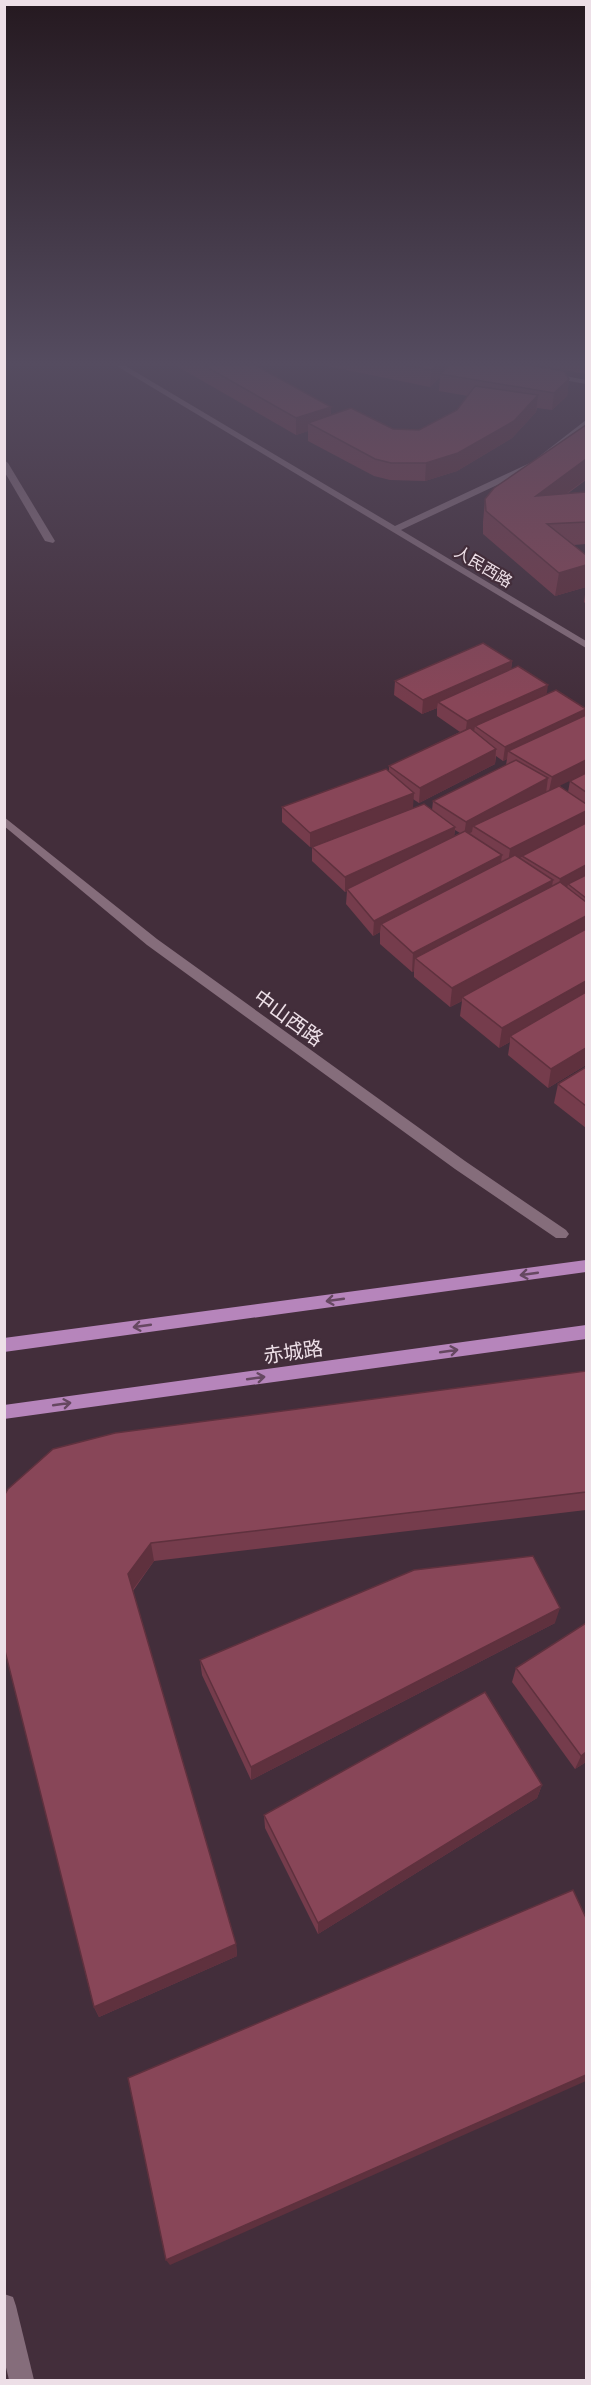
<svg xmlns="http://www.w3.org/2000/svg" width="591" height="2385" font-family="Barlow,'Noto Sans SC',sans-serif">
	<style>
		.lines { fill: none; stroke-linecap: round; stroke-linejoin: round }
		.pedestrian { fill: #856d7b; fill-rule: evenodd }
		.minor { fill: #856d7b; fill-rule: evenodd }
		.secondary { fill: #856d7b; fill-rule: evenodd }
		.primary { fill: #b685bb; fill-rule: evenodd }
		.wall { fill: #753c4c; fill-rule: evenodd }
		.shaded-wall { fill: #5f313e }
		.building { fill: #884658; stroke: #5f313e; stroke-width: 1.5 }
		.oneway { stroke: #664861 }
		.labels { text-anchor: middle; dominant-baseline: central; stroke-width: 4.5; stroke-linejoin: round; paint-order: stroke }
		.far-street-label { font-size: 16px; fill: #eddfe7; stroke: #432e3b }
		.street-label { font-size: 20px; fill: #eddfe7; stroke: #432e3b }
	</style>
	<rect width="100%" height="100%" fill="#432e3b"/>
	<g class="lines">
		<g class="pedestrian">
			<path d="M4,460L8,463L55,541L53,543L45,541L4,471Z"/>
			<path d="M4,817L157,939L465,1161L566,1230L569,1234L566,1238H556L455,1169L147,945L4,826Z"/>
		</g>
		<g class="minor">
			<path d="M550,373L586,380V384L547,377L546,375Z"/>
			<path d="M4,2294L13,2297L16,2306L34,2380H9L4,2359Z"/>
		</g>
		<path class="secondary" d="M115,365H124L395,526L532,462L586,420V426L538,466L401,530L586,641V648Z"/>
		<g class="primary">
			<path d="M586,1260V1272L4,1352V1338Z"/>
			<path d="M586,1325V1339L4,1419V1405Z"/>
		</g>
	</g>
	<g class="wall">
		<path d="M175,365H255L331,407V415L393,429L419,430L457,410L468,396L439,391L440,377L430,387L321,365H529L569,379L567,396L552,410L537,408L536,412L512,438L457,471L425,481L390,480L374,476L308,441V431L296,435Z"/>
		<path d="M535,365H586V374Z"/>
		<path d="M586,425V480L567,494L586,492V544L574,545L586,555V604L584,602L586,587L555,596L483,534V522L485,499Z"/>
		<path d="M512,661L511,670L546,694L586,709L585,716L560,786L568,792L570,781L586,773V1065L548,1088L508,1055L510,1042L499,1048L460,1016L462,1001L450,1007L414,977V971L412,972L380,944V932L373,936L346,904L347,891L345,892L312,861V847L432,810L433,801L506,765L507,759L503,761L496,756L495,764L419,803L413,799V808L310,847L282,822V807L389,772V766L460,732L437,716V708L422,714L394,695L395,681ZM455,830L460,833L454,836Z"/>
		<path d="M586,1067V1128L554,1103L558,1084Z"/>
		<path d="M586,1371V1510L154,1561L133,1591L236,1944L237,1956L99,2017L94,2007L4,1496Z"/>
		<path d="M555,1623L251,1780L202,1675L200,1660Z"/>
		<path d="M586,1623V1762L575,1769L512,1682L516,1668Z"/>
		<path d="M542,1785L537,1798L318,1934L265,1828L264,1815Z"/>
	</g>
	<g class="shaded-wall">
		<path d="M436,365H450L440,374V377L430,387L431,370Z"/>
		<path d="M569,379L567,396L552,410L554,393Z"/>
		<path d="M538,395L536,412L512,438L457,471L425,481L426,463Z"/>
		<path d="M331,407L330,424L308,423V431L296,435V418Z"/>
		<path d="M586,459V479L533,518L536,496Z"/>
		<path d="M586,565V587L555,596L559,573Z"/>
		<path d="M512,661L510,675L438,702L437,708L422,714L423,700Z"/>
		<path d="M548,685L546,699L475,726L474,732L465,736L467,721Z"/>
		<path d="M586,709L584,724L508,751L507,759L503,761L505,747Z"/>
		<path d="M496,749L495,764L419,803L420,788Z"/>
		<path d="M586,760V773L549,791L552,777Z"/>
		<path d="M548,778L546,793L473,826L472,832L464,836L466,822Z"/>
		<path d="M414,793L413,808L310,847V833Z"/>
		<path d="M586,811V824L508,864L510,849Z"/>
		<path d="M455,827L454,841L347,889V891L345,892V877Z"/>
		<path d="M502,855L500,869L381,924L380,932L373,936L374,921Z"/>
		<path d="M586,865V878L568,884L567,888L557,894L560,879Z"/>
		<path d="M553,880L550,899L415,958L414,971L412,972L413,953Z"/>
		<path d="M586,916V933L462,997V1001L450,1007L452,988Z"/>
		<path d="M586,981V998L510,1036V1042L499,1048L502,1028Z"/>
		<path d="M586,1048V1065L548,1088L551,1069Z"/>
		<path d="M151,1543L154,1561L131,1592L128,1574Z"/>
		<path d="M560,1608L555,1623L251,1780V1767Z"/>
		<path d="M586,1752V1762L575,1769L581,1756Z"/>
		<path d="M542,1785L537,1798L318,1934V1923Z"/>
		<path d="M236,1944L237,1956L99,2017L94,2007Z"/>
		<path d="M586,2075V2081L170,2265L166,2260Z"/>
	</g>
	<g class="building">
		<path d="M203,365H255L331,407L296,418Z"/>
		<path d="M405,365H436L431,370Z"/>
		<path d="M449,365H529L564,371L569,379L554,393L440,374Z"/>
		<path d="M475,386L538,395L514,421L458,453L426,463H391L375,459L308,423L351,408L393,429L419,430L457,410Z"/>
		<path d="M586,425V459L536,496L586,492V522L547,524L586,555V565L559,573L486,511L485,499L494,488Z"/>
		<path d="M483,643L512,661L423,700L395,681Z"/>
		<path d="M518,666L548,685L467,721L438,702Z"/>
		<path d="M556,690L586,709L505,747L475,726Z"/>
		<path d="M586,715V760L552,777L508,751Z"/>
		<path d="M470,728L496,749L420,788L389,766Z"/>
		<path d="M516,760L548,778L466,822L433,801Z"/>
		<path d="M386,769L414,793L310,833L282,807Z"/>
		<path d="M586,773V792L570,781Z"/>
		<path d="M559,786L586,804V811L510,849L473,826Z"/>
		<path d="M424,804L455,827L345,877L312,847Z"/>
		<path d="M586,823V865L560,879L522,856Z"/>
		<path d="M465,831L502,855L374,921L347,889Z"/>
		<path d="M515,855L553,880L413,953L381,924Z"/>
		<path d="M586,875V898L568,884Z"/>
		<path d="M560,882L586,902V916L452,988L415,958Z"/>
		<path d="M586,929V981L502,1028L462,997Z"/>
		<path d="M586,992V1048L551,1069L510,1036Z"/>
		<path d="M586,1067V1106L558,1084Z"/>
		<path d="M586,1371V1492L151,1543L128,1574L236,1944L94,2007L4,1647V1496L8,1489L53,1449L115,1433Z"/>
		<path d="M533,1556L560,1608L251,1767L200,1660L414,1570Z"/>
		<path d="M586,1623V1752L581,1756L516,1668Z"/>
		<path d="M485,1692L542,1785L318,1923L264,1815Z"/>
		<path d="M573,1890L586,1918V2075L166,2260L128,2078Z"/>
	</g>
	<defs><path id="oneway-shaft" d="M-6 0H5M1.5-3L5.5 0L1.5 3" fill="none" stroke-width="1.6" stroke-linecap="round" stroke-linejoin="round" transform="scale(1.5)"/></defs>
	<g class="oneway">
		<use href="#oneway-shaft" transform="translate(529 1274) rotate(172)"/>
		<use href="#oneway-shaft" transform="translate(335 1300) rotate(172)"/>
		<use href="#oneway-shaft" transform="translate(142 1326) rotate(172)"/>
		<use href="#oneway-shaft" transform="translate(449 1351) rotate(-8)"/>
		<use href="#oneway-shaft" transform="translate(256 1378) rotate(-8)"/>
		<use href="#oneway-shaft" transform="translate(62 1404) rotate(-8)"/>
	</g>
	<linearGradient id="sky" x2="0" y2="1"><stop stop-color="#251920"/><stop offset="0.52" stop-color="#554c60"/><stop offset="1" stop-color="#554c60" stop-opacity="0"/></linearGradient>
	<rect width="591" height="699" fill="url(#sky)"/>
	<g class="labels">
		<g class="far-street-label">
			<text transform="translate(484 566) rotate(31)">人民西路</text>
		</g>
		<g class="street-label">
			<text transform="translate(289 1017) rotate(36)">中山西路</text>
			<text transform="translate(293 1351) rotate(-8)">赤城路</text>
		</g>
	</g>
	<rect width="591" height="2385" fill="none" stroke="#eddfe7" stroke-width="12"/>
</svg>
